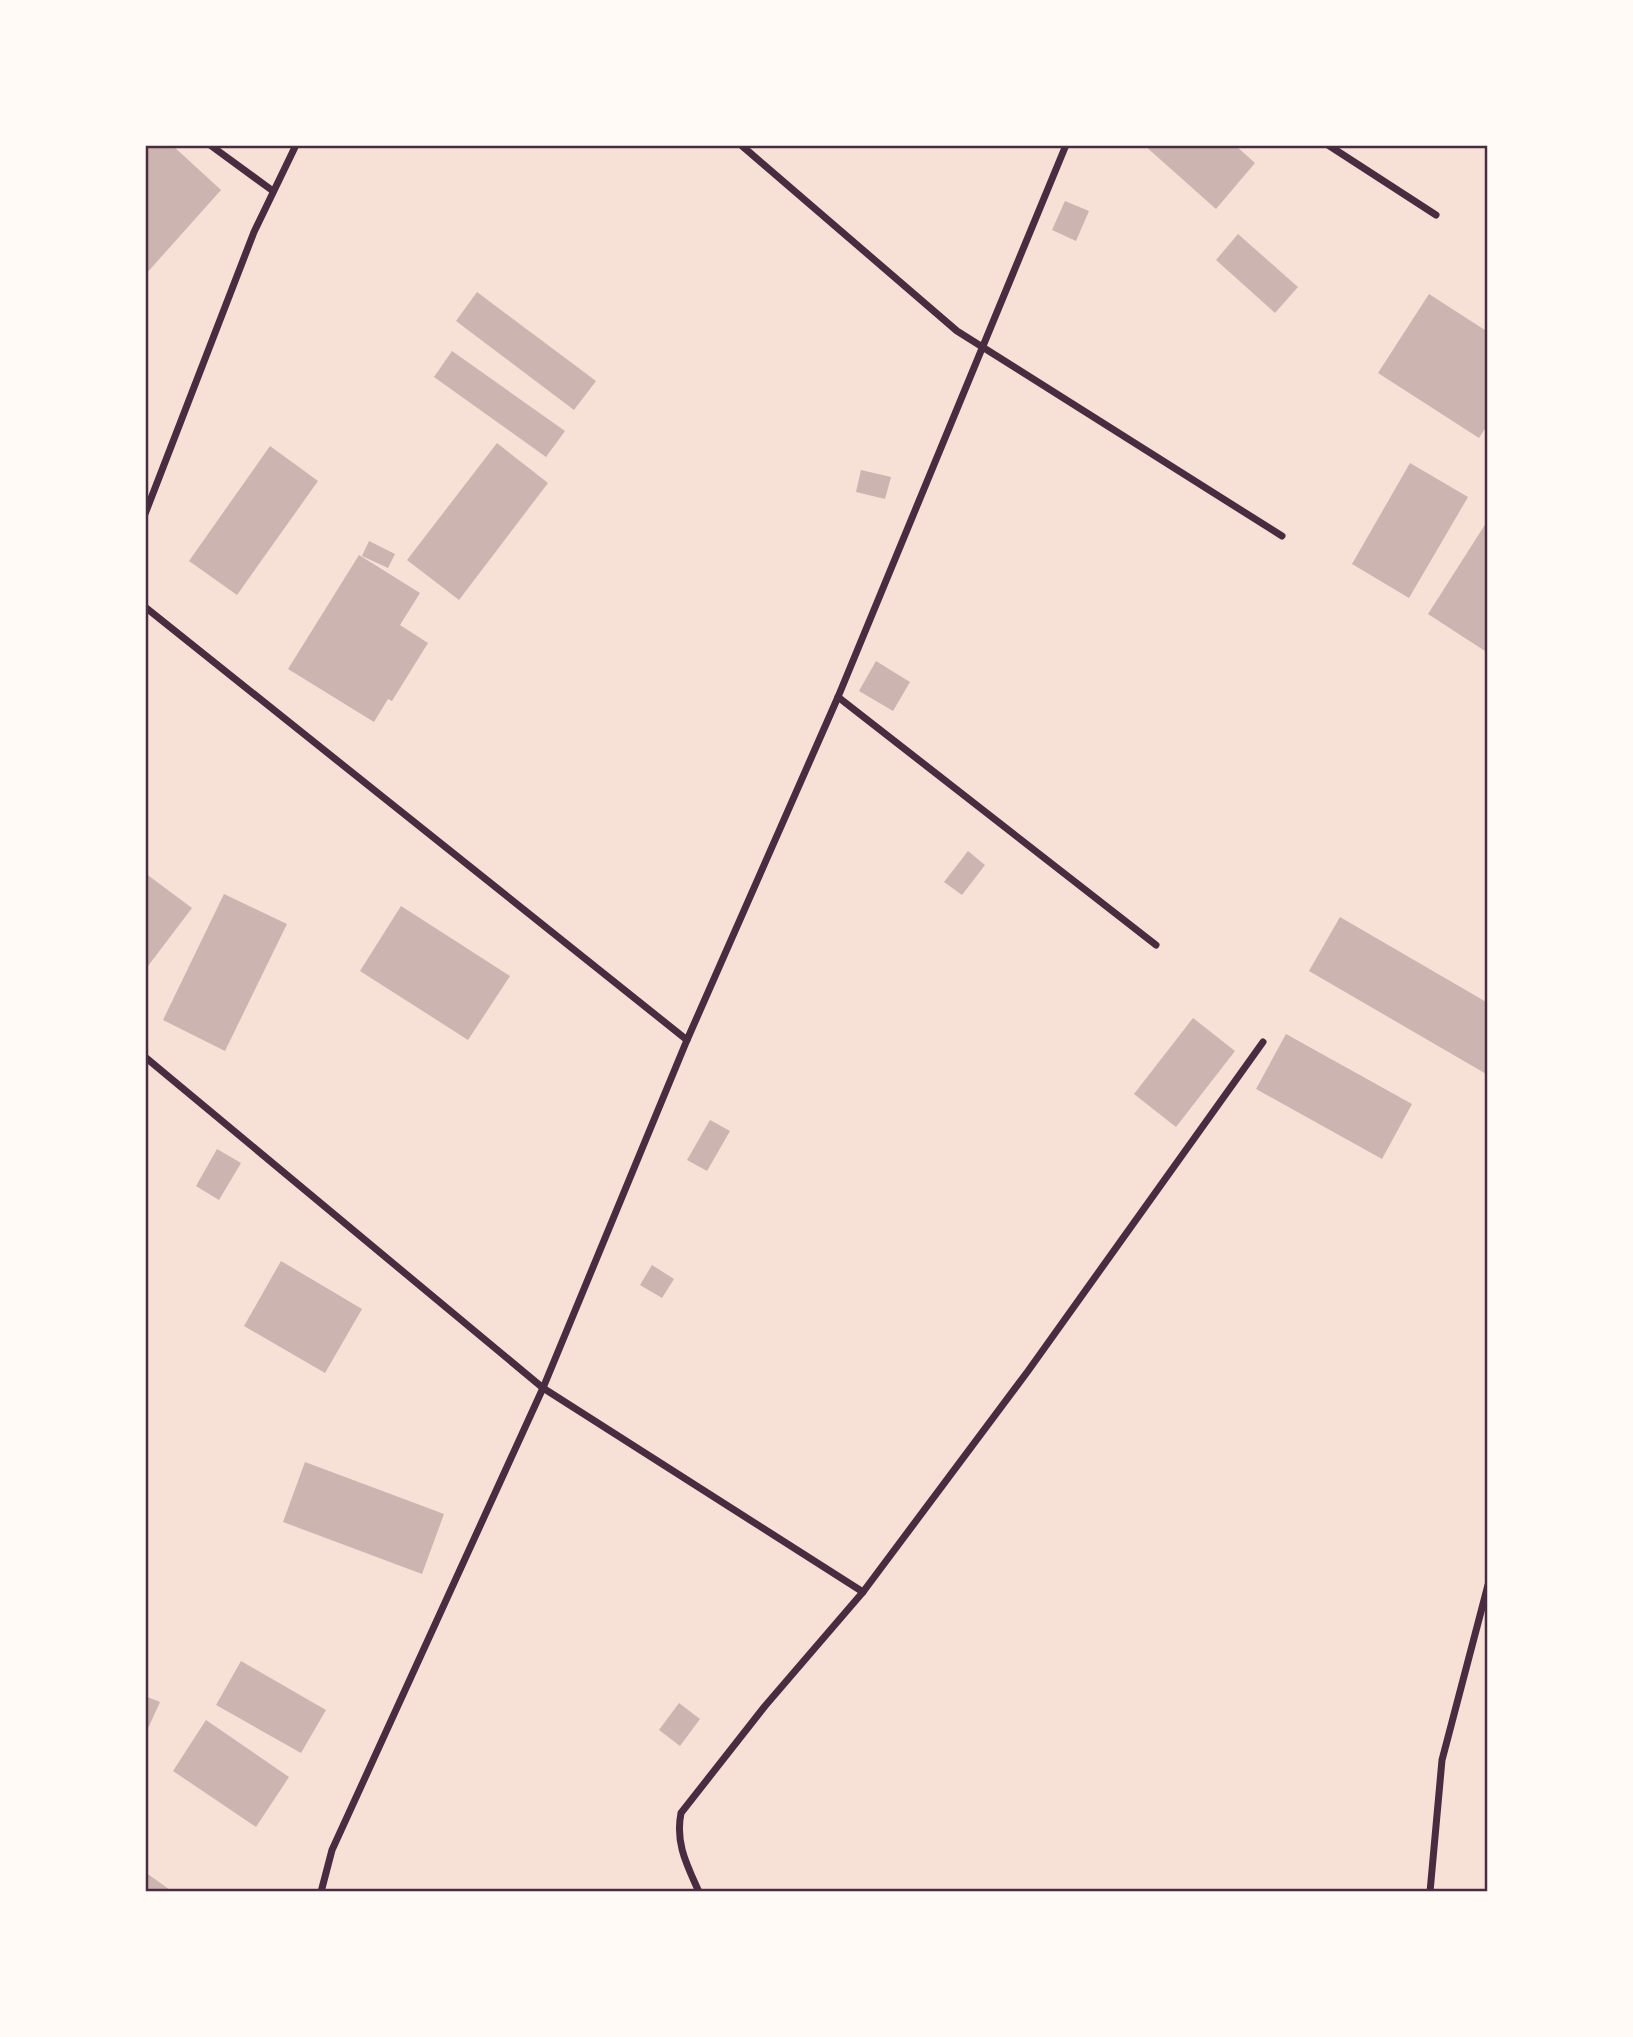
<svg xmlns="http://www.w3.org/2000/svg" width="1633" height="2037" font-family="'Fira Sans',sans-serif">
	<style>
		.building { fill: #ccb4b1 }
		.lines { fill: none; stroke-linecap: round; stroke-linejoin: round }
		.minor { stroke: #4a2c40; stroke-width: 7 }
		.neatline { fill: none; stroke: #4a2c40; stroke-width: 2.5 }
	</style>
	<rect width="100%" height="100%" fill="#f7e1d7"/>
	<g class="building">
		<path d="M145,145H172L221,190L145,275Z"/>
		<path d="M1144,145H1235L1255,163L1216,209Z"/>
		<path d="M1065,201L1089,211L1076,241L1052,230Z"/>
		<path d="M1238,234L1298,287L1275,313L1216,260Z"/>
		<path d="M477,292L596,381L574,410L456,321Z"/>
		<path d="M1429,294L1488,332V424L1479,438L1378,373Z"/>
		<path d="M452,351L565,431L546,457L434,377Z"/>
		<path d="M497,443L548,483L459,600L407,560Z"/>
		<path d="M270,446L318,481L237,595L189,561Z"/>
		<path d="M1410,463L1468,497L1409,598L1352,564Z"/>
		<path d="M861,470L891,477L885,499L856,492Z"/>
		<path d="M1488,520V653L1428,614Z"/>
		<path d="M369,541L395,554L388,568L362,556Z"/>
		<path d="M359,555L420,593L400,625L428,643L392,701L388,699L374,722L288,669Z"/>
		<path d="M876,661L910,682L893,711L859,691Z"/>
		<path d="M968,851L985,865L962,895L944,882Z"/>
		<path d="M145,873L192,908L145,970Z"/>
		<path d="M224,894L287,924L225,1051L163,1020Z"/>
		<path d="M401,906L510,976L468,1040L360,971Z"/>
		<path d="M1340,917L1488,1003V1075L1309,971Z"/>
		<path d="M1193,1018L1235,1051L1176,1127L1134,1094Z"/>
		<path d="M1286,1034L1412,1104L1382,1159L1256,1089Z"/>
		<path d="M710,1120L730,1131L707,1171L687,1160Z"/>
		<path d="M217,1149L241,1163L219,1200L196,1186Z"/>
		<path d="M281,1261L362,1309L325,1373L244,1326Z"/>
		<path d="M652,1265L674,1279L662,1298L640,1285Z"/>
		<path d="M305,1462L444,1514L422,1574L283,1522Z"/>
		<path d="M241,1661L326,1710L301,1753L216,1705Z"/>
		<path d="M145,1696L160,1702L145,1735Z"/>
		<path d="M679,1703L700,1719L680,1746L659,1730Z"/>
		<path d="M206,1720L289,1777L256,1827L173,1771Z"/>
		<path d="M145,1872L173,1892H145Z"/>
	</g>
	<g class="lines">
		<g class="minor">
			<path d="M210,145L273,191"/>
			<path d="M741,145L957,331L1282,536"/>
			<path d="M1328,145L1436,215"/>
			<path d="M145,514L254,232L296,145"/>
			<path d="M145,607L687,1040"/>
			<path d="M838,697L1156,945"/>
			<path d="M145,1057L543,1388L863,1592"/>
			<path d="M321,1892L332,1850L543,1388L687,1040L838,697L1066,145"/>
			<path d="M699,1892C687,1865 675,1843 681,1813L765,1706L863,1592L1028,1371L1263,1042"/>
			<path d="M1430,1892L1442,1760L1488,1585"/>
		</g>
	</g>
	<rect width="1633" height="2037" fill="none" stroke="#fffaf5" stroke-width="294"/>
	<rect x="147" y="147" width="1339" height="1743" class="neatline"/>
</svg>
